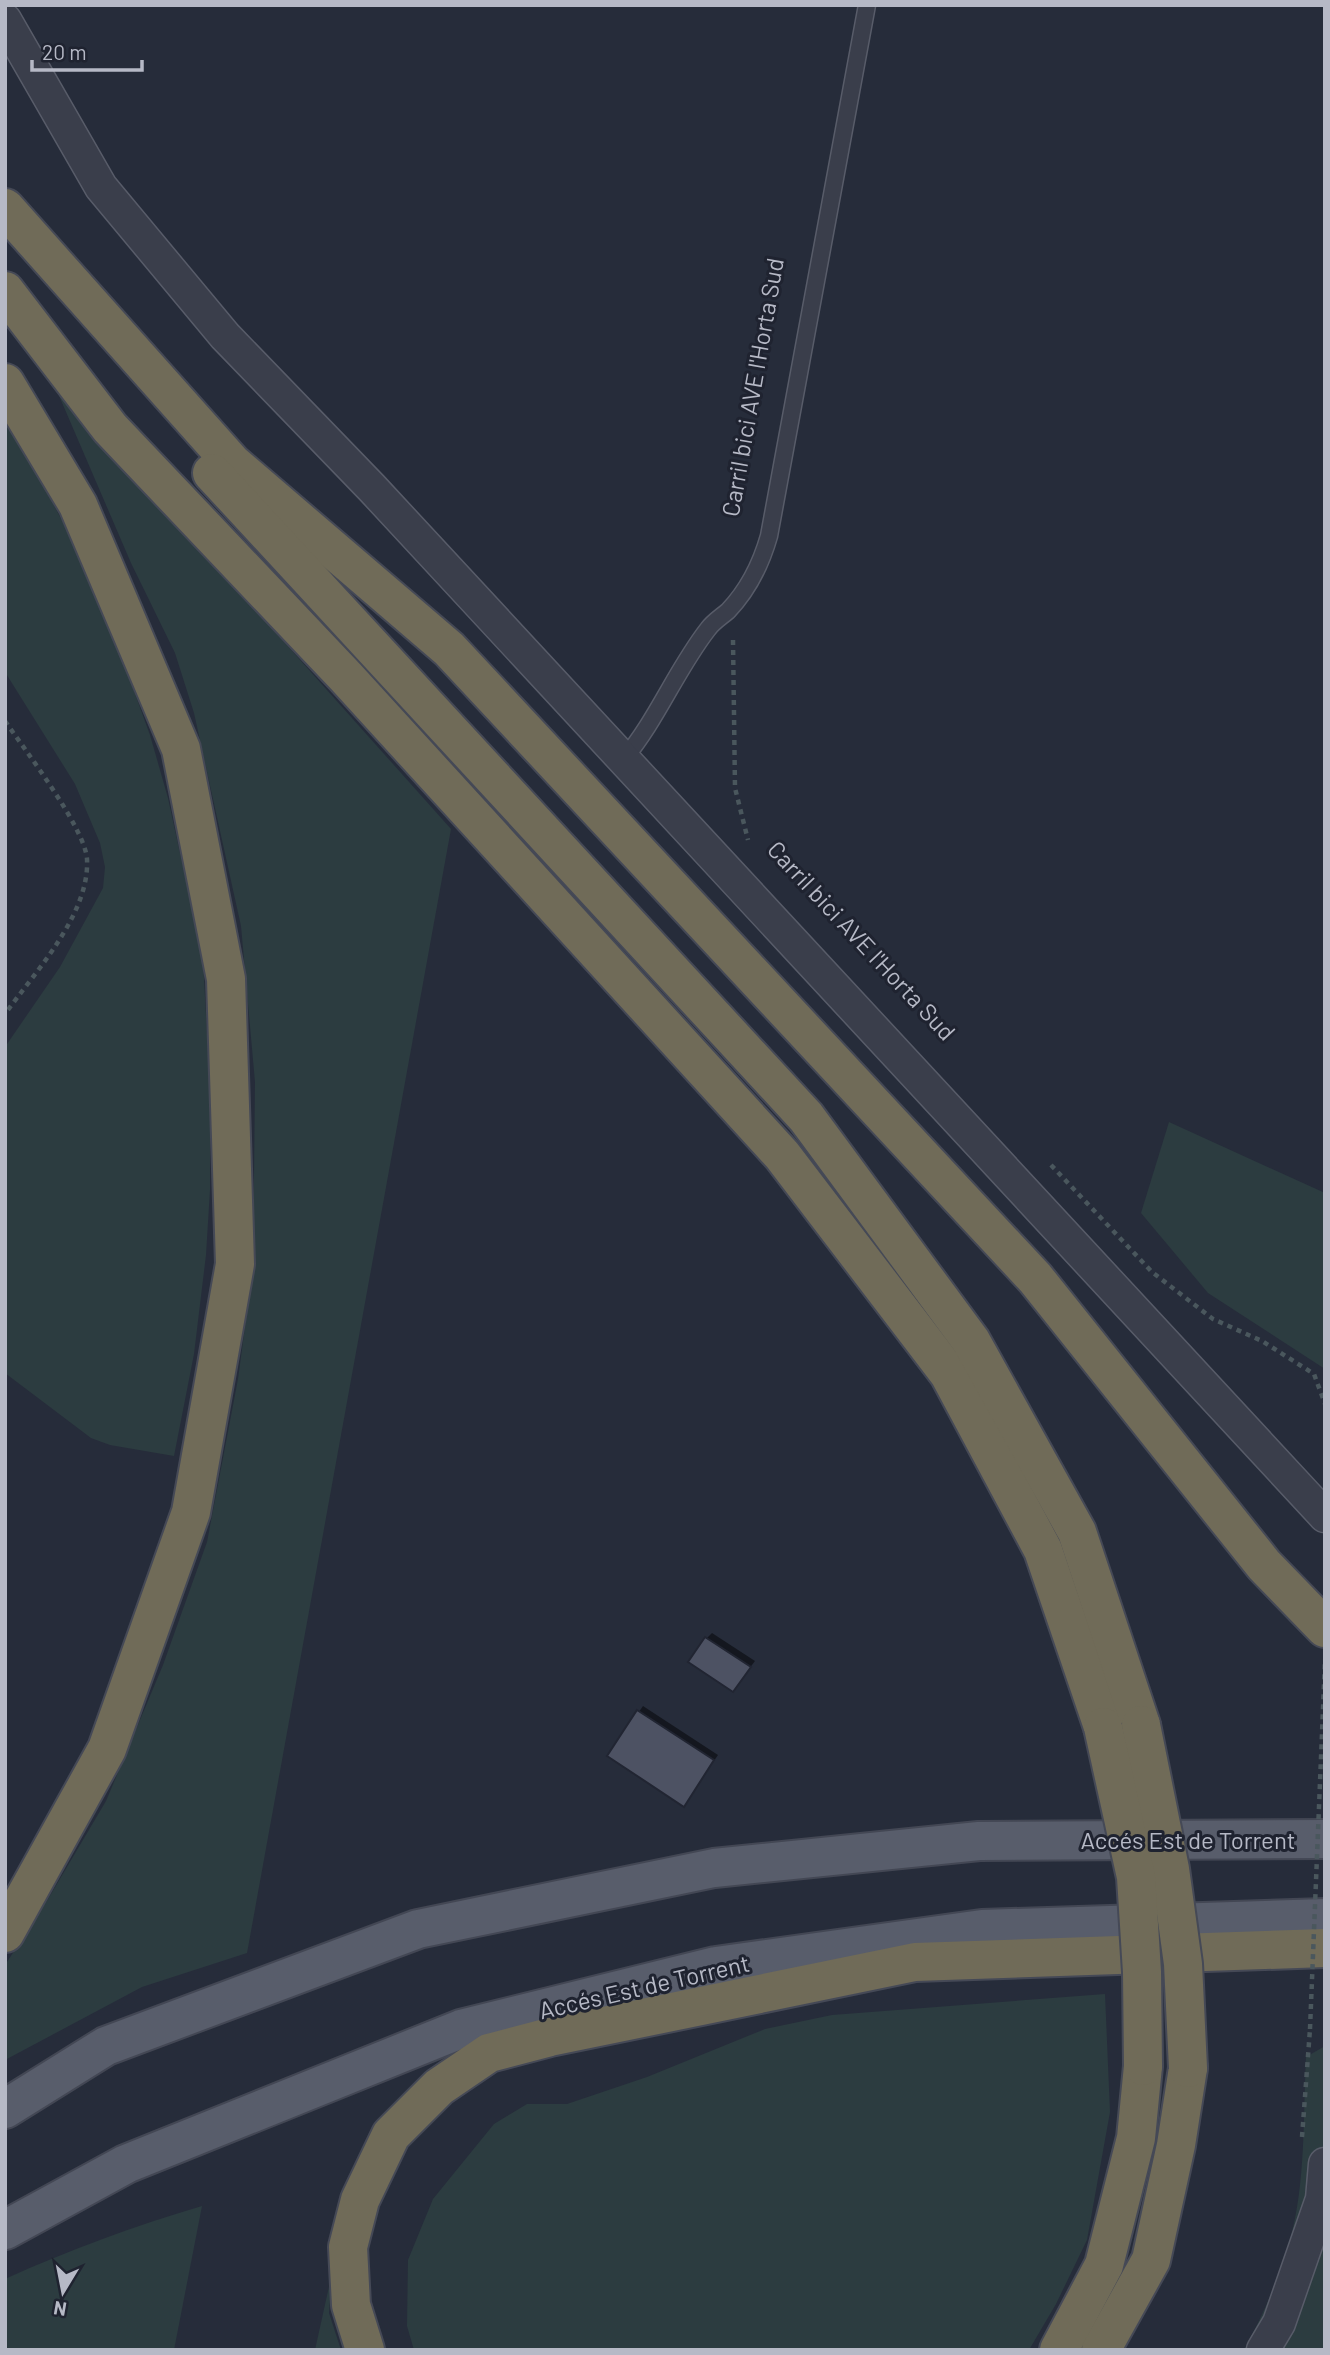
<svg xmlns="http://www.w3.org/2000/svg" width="1330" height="2355" font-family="Barlow,sans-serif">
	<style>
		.green { fill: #2c3c40 }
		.shadow { fill: #0007 }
		.building { fill: #4d5263; stroke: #212532; stroke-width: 2 }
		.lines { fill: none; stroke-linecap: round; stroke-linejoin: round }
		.lane-casing { stroke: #585c69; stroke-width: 19 }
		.street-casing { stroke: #585c69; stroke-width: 35 }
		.primary-casing { stroke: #434754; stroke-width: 42 }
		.highway-casing { stroke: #454956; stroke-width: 42 }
		.path { stroke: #4a575d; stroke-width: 4.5; stroke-dasharray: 5 5; stroke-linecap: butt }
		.lane { stroke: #3a3e4b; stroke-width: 16 }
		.street { stroke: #3a3e4b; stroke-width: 32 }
		.primary { stroke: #585d6b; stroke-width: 38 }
		.highway { stroke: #706b58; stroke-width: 38 }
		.highway-bridge-casing { stroke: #454956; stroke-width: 42; stroke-linecap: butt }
		.path-bridge { stroke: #4a575d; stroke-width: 4.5; stroke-dasharray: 5 5; stroke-linecap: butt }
		.highway-bridge { stroke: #706b58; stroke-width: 38 }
		.labels { text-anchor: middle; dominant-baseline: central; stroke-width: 6; stroke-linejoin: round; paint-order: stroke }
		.street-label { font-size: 24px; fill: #b6b9c6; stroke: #1f2330 }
	</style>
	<rect width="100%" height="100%" fill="#262c3a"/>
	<g class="green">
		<path d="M54,384L451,829L247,1953L142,1987L5,2060V1965L48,1899L106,1801L163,1665L207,1542L238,1379L253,1267L255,1082L241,926L194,713L175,653L131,563Z"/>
		<path d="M5,423L20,441L78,551L105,611L150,735L168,798L203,959L210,1091V1190L206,1255L194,1354L174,1456L110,1445L91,1438L5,1373V1047L60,967L103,888L105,867L100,843L75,784L5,672Z"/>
		<path d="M1169,1122L1325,1193V1369L1208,1293L1141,1213Z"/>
		<path d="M1105,1994L1110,2112L1087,2240L1056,2304L1029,2350H414L407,2326L408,2260L433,2199L494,2124L527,2104H567L647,2077L765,2029L832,2015Z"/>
		<path d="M1325,2046V2350H1244C1263,2315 1279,2279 1290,2240C1306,2182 1303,2117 1306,2057Z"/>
		<path d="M202,2206L174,2350H5V2279C69,2250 134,2226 202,2206Z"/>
		<path d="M332,2273L329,2313L341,2350H315Z"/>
	</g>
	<g class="shadow">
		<path d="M712,1633L755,1661L733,1690L707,1638Z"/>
		<path d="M643,1706L718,1755L684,1805L609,1756Z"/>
	</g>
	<g class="building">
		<path d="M705,1637L751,1667L733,1692L688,1662Z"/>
		<path d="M637,1710L714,1760L684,1807L607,1756Z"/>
	</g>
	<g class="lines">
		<g class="lane-casing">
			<path id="lane" d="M623,760C657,720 676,670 708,629C713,622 721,617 728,611C748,590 761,564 769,536L867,5"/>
		</g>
		<g class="street-casing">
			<g id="street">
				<path d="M5,20L101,187L225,336L372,488L1325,1516"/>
				<path d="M1263,2350L1279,2323L1322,2199L1325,2164"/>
			</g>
		</g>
		<g class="primary-casing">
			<g id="primary">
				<path d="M5,2109L106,2046L418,1929L714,1868L979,1841L1325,1839"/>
				<path d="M5,2230L126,2164L461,2029L716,1966L982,1929L1325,1918"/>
			</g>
		</g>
		<g class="highway-casing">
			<g id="highway">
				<path d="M5,208L232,463L449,649L1035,1278L1264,1565L1325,1628"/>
				<path d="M5,291L110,428L346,677L782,1155L949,1374L1043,1550L1103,1727"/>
				<path d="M5,383L78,505L181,749L226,979L235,1264L191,1512L107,1749L5,1933"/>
				<path d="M212,473L806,1117L971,1341L1077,1532L1141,1725"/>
				<path d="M365,2350L351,2305L348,2247L360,2200L391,2135L439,2087L489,2053L550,2037L915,1962L1325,1948"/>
				<path d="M1059,2350L1104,2265L1136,2138L1143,2066"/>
				<path d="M1101,2350L1151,2260L1176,2145L1188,2068"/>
			</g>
		</g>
		<g class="path">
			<path d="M733,640L735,788L748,840"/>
			<path d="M5,721C25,750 85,828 87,859C90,914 35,972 5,1014"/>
			<path d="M1051,1165L1152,1272L1213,1319L1262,1341L1314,1374L1325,1404"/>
			<path d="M1302,2137L1310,2029"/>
		</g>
		<use href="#lane" class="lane"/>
		<use href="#street" class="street"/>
		<use href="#primary" class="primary"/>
		<use href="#highway" class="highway"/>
		<g class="highway-bridge-casing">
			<g id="highway-bridge">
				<path d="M1141,1725L1170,1869L1183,1964L1188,2068"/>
				<path d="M1103,1727L1136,1877L1142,1972L1143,2066"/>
			</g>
		</g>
		<path class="path-bridge" d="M1310,2029L1325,1659"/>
		<use href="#highway-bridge" class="highway-bridge"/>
	</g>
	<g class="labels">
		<g class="street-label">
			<text transform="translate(752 387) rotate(-80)">Carril bici AVE l'Horta Sud</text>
			<text transform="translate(862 940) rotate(47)">Carril bici AVE l'Horta Sud</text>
			<text x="1188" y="1839">Accés Est de Torrent</text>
			<text transform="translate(644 1986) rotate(-13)">Accés Est de Torrent</text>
		</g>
	</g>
	<rect width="1330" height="2355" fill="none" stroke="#b6b9c6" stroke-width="14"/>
	<g transform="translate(63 2292) rotate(190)" stroke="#1f2330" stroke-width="5" paint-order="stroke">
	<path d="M0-5L12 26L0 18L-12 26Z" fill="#b6b9c6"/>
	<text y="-10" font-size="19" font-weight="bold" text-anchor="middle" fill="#b6b9c6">N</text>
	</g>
	<path d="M32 60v10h110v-10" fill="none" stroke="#b6b9c6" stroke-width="3.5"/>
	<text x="42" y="60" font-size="21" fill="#b6b9c6" stroke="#1f2330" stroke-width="5" paint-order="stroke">20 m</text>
</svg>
